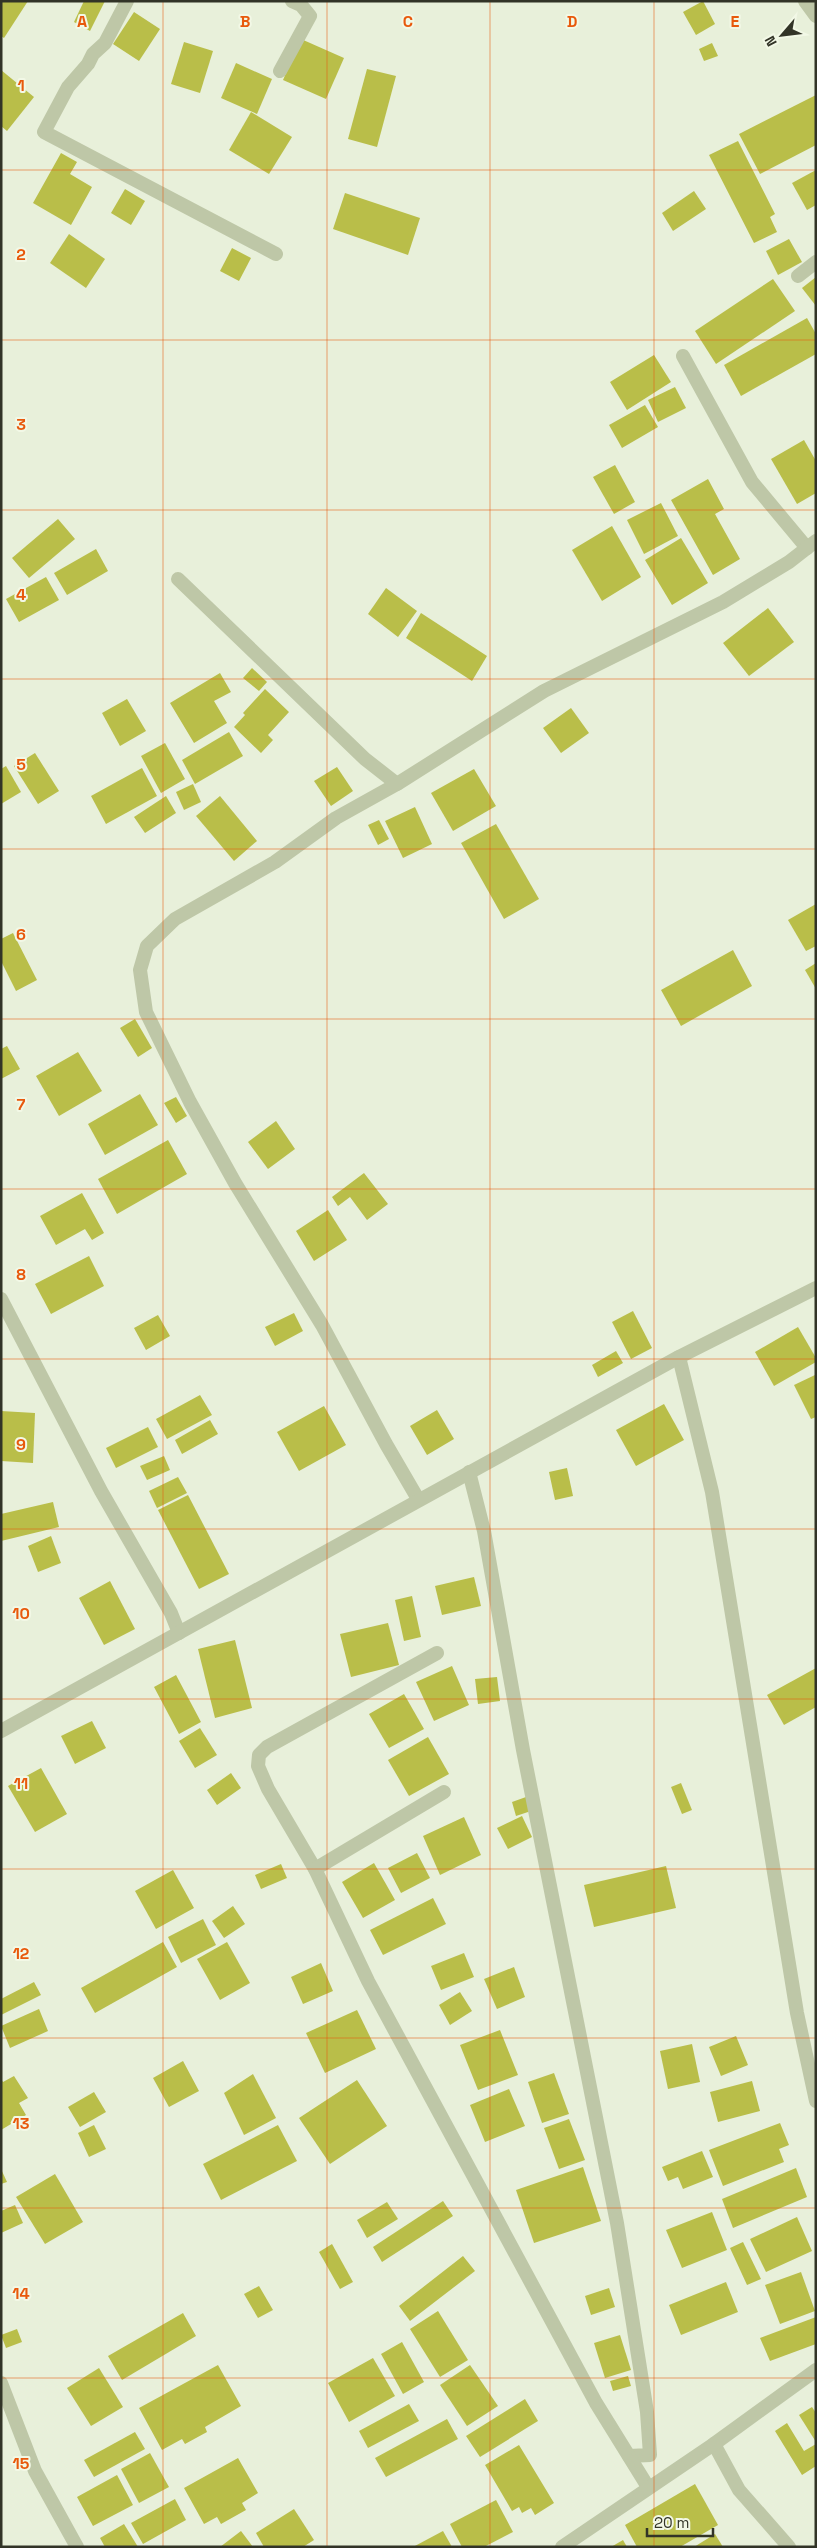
<svg xmlns="http://www.w3.org/2000/svg" width="817" height="2548" font-family="'Space Grotesk',sans-serif">
	<style>
		.building { fill: #b9be49 }
		.lines { fill: none; stroke-linecap: round; stroke-linejoin: round }
		.minor { stroke: #bec7a7; stroke-width: 14 }
		.grid { fill: none; stroke: #e8590c; stroke-width: 1; stroke-opacity: 0.55 }
		.grid-label { font-size: 16px; text-anchor: middle; font-weight: bold; fill: #e8590c; stroke: #f2f8e6; stroke-width: 4; stroke-linejoin: round; paint-order: stroke }
	</style>
	<rect width="100%" height="100%" fill="#e8f0da"/>
	<g class="building">
		<path d="M1,1H28L4,38L1,36Z"/>
		<path d="M84,1H105L90,31L74,22Z"/>
		<path d="M703,1L715,24L696,35L683,12Z"/>
		<path d="M134,12L160,29L139,61L113,44Z"/>
		<path d="M301,39L344,58L326,99L283,80Z"/>
		<path d="M184,42L213,51L200,93L171,84Z"/>
		<path d="M712,43L718,56L704,61L699,49Z"/>
		<path d="M236,63L272,79L257,114L221,98Z"/>
		<path d="M367,69L396,76L377,147L348,139Z"/>
		<path d="M1,70L34,97L7,131L1,126Z"/>
		<path d="M816,95V145L760,174L739,134Z"/>
		<path d="M251,112L292,137L269,174L229,150Z"/>
		<path d="M738,141L775,214L770,217L777,232L754,243L709,155Z"/>
		<path d="M61,153L77,162L70,174L92,187L71,225L33,203Z"/>
		<path d="M816,170V205L807,210L792,183Z"/>
		<path d="M125,189L145,201L131,225L111,213Z"/>
		<path d="M694,191L706,209L673,231L662,213Z"/>
		<path d="M345,193L420,218L408,255L333,229Z"/>
		<path d="M69,234L105,259L86,288L50,263Z"/>
		<path d="M789,239L802,262L778,275L766,251Z"/>
		<path d="M232,248L251,258L239,281L220,271Z"/>
		<path d="M816,277V306L802,288Z"/>
		<path d="M773,279L795,311L716,364L695,331Z"/>
		<path d="M807,318L816,334V354L741,396L724,365Z"/>
		<path d="M654,355L671,382L627,410L610,382Z"/>
		<path d="M675,387L686,408L658,422L648,400Z"/>
		<path d="M645,405L658,427L622,448L609,425Z"/>
		<path d="M804,440L816,461V493L797,504L771,459Z"/>
		<path d="M615,465L635,502L614,514L593,477Z"/>
		<path d="M708,479L724,509L715,514L740,559L713,575L671,500Z"/>
		<path d="M661,503L678,536L644,554L627,520Z"/>
		<path d="M58,519L75,539L29,578L12,558Z"/>
		<path d="M612,526L641,577L602,601L572,550Z"/>
		<path d="M681,538L708,583L672,605L645,560Z"/>
		<path d="M96,549L108,571L67,595L54,573Z"/>
		<path d="M46,577L59,600L19,622L6,599Z"/>
		<path d="M386,588L417,611L398,637L368,614Z"/>
		<path d="M768,608L794,642L749,676L723,643Z"/>
		<path d="M421,613L487,656L472,681L406,638Z"/>
		<path d="M252,668L267,682L259,691L243,678Z"/>
		<path d="M220,673L231,692L214,701L227,723L194,743L170,703Z"/>
		<path d="M265,689L289,712L268,735L273,740L261,753L234,727L245,715L243,713Z"/>
		<path d="M127,699L146,731L120,746L102,713Z"/>
		<path d="M571,708L589,733L561,753L543,728Z"/>
		<path d="M229,732L243,756L195,784L182,760Z"/>
		<path d="M165,743L185,779L161,793L141,756Z"/>
		<path d="M35,753L59,791L38,804L14,766Z"/>
		<path d="M6,766L21,792L1,804V769Z"/>
		<path d="M337,767L353,791L331,806L314,781Z"/>
		<path d="M142,768L157,796L106,824L91,796Z"/>
		<path d="M474,769L496,806L453,831L431,793Z"/>
		<path d="M193,784L201,802L184,810L176,792Z"/>
		<path d="M166,796L176,813L145,833L134,817Z"/>
		<path d="M220,796L257,841L234,861L196,816Z"/>
		<path d="M415,807L432,844L403,858L385,821Z"/>
		<path d="M379,820L389,839L378,845L368,825Z"/>
		<path d="M496,824L539,899L504,919L461,843Z"/>
		<path d="M816,904V946L806,951L788,920Z"/>
		<path d="M13,933L37,980L16,991L1,961V939Z"/>
		<path d="M733,950L752,986L681,1026L661,990Z"/>
		<path d="M816,963V989L805,970Z"/>
		<path d="M135,1019L152,1048L138,1057L120,1028Z"/>
		<path d="M7,1046L20,1069L1,1079V1049Z"/>
		<path d="M78,1052L102,1091L59,1116L36,1076Z"/>
		<path d="M140,1094L158,1125L105,1155L88,1124Z"/>
		<path d="M176,1097L187,1116L176,1123L164,1103Z"/>
		<path d="M276,1121L295,1149L268,1169L248,1142Z"/>
		<path d="M168,1140L187,1174L117,1214L98,1179Z"/>
		<path d="M364,1173L388,1204L367,1220L350,1197L338,1206L332,1197Z"/>
		<path d="M82,1193L104,1233L92,1240L85,1229L56,1245L40,1216Z"/>
		<path d="M328,1210L347,1240L314,1261L296,1231Z"/>
		<path d="M89,1256L104,1286L51,1314L35,1284Z"/>
		<path d="M633,1311L652,1348L631,1359L612,1322Z"/>
		<path d="M294,1313L303,1331L275,1346L265,1327Z"/>
		<path d="M158,1315L170,1336L146,1350L134,1328Z"/>
		<path d="M798,1327L816,1358V1362L774,1386L755,1352Z"/>
		<path d="M616,1351L623,1363L598,1377L592,1365Z"/>
		<path d="M815,1375L816,1417L811,1419L794,1385Z"/>
		<path d="M200,1395L212,1415L167,1439L156,1419Z"/>
		<path d="M664,1404L684,1440L636,1466L616,1430Z"/>
		<path d="M324,1406L346,1445L299,1471L277,1432Z"/>
		<path d="M437,1410L454,1439L427,1455L410,1426Z"/>
		<path d="M1,1411L35,1413L33,1463L1,1461Z"/>
		<path d="M210,1420L218,1434L182,1454L175,1440Z"/>
		<path d="M148,1427L158,1447L116,1468L106,1448Z"/>
		<path d="M164,1456L170,1470L147,1480L140,1466Z"/>
		<path d="M567,1468L573,1496L555,1500L549,1472Z"/>
		<path d="M178,1477L187,1493L157,1508L149,1491Z"/>
		<path d="M188,1495L229,1574L199,1589L158,1510Z"/>
		<path d="M53,1502L59,1527L1,1541V1514Z"/>
		<path d="M51,1536L61,1563L38,1572L28,1546Z"/>
		<path d="M474,1577L481,1606L442,1615L435,1586Z"/>
		<path d="M110,1581L135,1629L104,1645L79,1598Z"/>
		<path d="M412,1596L421,1637L404,1641L395,1600Z"/>
		<path d="M388,1623L399,1665L351,1677L340,1634Z"/>
		<path d="M235,1640L252,1708L215,1718L198,1649Z"/>
		<path d="M452,1666L469,1705L434,1721L416,1682Z"/>
		<path d="M816,1668V1707L784,1725L767,1695Z"/>
		<path d="M176,1675L201,1722L179,1734L154,1687Z"/>
		<path d="M497,1677L500,1701L478,1704L475,1679Z"/>
		<path d="M404,1694L424,1729L389,1748L369,1714Z"/>
		<path d="M92,1721L106,1748L75,1764L61,1736Z"/>
		<path d="M200,1728L217,1755L195,1768L179,1741Z"/>
		<path d="M428,1737L449,1774L409,1796L388,1760Z"/>
		<path d="M41,1768L67,1814L35,1832L8,1786Z"/>
		<path d="M231,1773L241,1788L217,1805L207,1790Z"/>
		<path d="M681,1783L692,1810L682,1814L671,1787Z"/>
		<path d="M526,1797L531,1811L516,1816L512,1802Z"/>
		<path d="M522,1816L532,1837L508,1849L497,1828Z"/>
		<path d="M464,1817L481,1855L440,1875L423,1836Z"/>
		<path d="M417,1853L430,1878L401,1893L388,1868Z"/>
		<path d="M374,1863L395,1900L363,1918L342,1882Z"/>
		<path d="M281,1864L287,1878L261,1889L255,1875Z"/>
		<path d="M666,1866L676,1908L594,1927L584,1885Z"/>
		<path d="M173,1870L194,1908L156,1929L135,1891Z"/>
		<path d="M433,1898L446,1924L383,1955L370,1930Z"/>
		<path d="M233,1906L245,1924L224,1938L212,1921Z"/>
		<path d="M203,1919L216,1945L181,1963L168,1937Z"/>
		<path d="M163,1942L177,1967L95,2013L81,1988Z"/>
		<path d="M227,1942L250,1983L220,2000L197,1959Z"/>
		<path d="M464,1953L474,1977L441,1990L431,1966Z"/>
		<path d="M321,1963L333,1991L303,2004L291,1977Z"/>
		<path d="M514,1967L525,1997L497,2009L484,1979Z"/>
		<path d="M34,1982L41,1995L1,2015V1999Z"/>
		<path d="M460,1992L472,2011L450,2025L439,2005Z"/>
		<path d="M39,2009L48,2031L10,2048L1,2026Z"/>
		<path d="M357,2010L376,2049L325,2073L306,2033Z"/>
		<path d="M500,2030L518,2075L478,2090L460,2045Z"/>
		<path d="M736,2036L748,2065L721,2076L709,2047Z"/>
		<path d="M692,2044L700,2082L668,2089L660,2051Z"/>
		<path d="M183,2061L199,2091L169,2107L153,2078Z"/>
		<path d="M554,2073L569,2114L542,2123L528,2082Z"/>
		<path d="M253,2074L276,2118L244,2135L224,2093Z"/>
		<path d="M14,2076L28,2098L19,2103L26,2115L1,2130V2079L3,2082Z"/>
		<path d="M357,2080L387,2126L330,2164L299,2118Z"/>
		<path d="M752,2081L760,2111L718,2122L710,2092Z"/>
		<path d="M509,2089L525,2126L485,2142L470,2105Z"/>
		<path d="M94,2092L106,2112L80,2127L68,2107Z"/>
		<path d="M569,2119L585,2160L559,2169L544,2128Z"/>
		<path d="M780,2123L789,2145L779,2149L784,2162L723,2186L709,2150Z"/>
		<path d="M94,2125L106,2149L89,2157L78,2133Z"/>
		<path d="M278,2125L297,2161L221,2200L203,2164Z"/>
		<path d="M702,2151L713,2177L683,2189L678,2177L668,2181L662,2167Z"/>
		<path d="M583,2167L601,2221L534,2243L516,2190Z"/>
		<path d="M796,2168L807,2197L733,2228L722,2199Z"/>
		<path d="M1,2169L7,2182L1,2184Z"/>
		<path d="M55,2174L83,2222L45,2244L16,2197Z"/>
		<path d="M443,2201L453,2216L382,2262L373,2247Z"/>
		<path d="M387,2202L398,2219L367,2238L357,2220Z"/>
		<path d="M15,2205L23,2223L1,2233V2211Z"/>
		<path d="M712,2212L727,2250L682,2268L666,2230Z"/>
		<path d="M797,2217L812,2251L766,2272L750,2239Z"/>
		<path d="M743,2242L761,2279L747,2285L730,2248Z"/>
		<path d="M332,2244L353,2282L340,2289L319,2252Z"/>
		<path d="M463,2256L475,2271L410,2321L399,2306Z"/>
		<path d="M801,2272L815,2311L780,2324L765,2285Z"/>
		<path d="M726,2282L738,2312L681,2335L669,2305Z"/>
		<path d="M259,2286L273,2310L258,2318L244,2294Z"/>
		<path d="M609,2288L615,2307L591,2315L585,2296Z"/>
		<path d="M438,2311L468,2360L440,2377L410,2329Z"/>
		<path d="M183,2313L196,2336L122,2380L108,2356Z"/>
		<path d="M816,2317V2344L770,2361L760,2338Z"/>
		<path d="M17,2329L22,2342L6,2348L1,2335Z"/>
		<path d="M620,2335L631,2370L605,2378L594,2343Z"/>
		<path d="M402,2342L424,2382L403,2394L381,2354Z"/>
		<path d="M373,2358L395,2396L349,2422L328,2383Z"/>
		<path d="M218,2365L241,2406L205,2427L207,2432L185,2444L182,2439L162,2450L139,2408Z"/>
		<path d="M470,2365L498,2406L467,2426L440,2385Z"/>
		<path d="M99,2368L123,2407L91,2426L67,2388Z"/>
		<path d="M628,2376L631,2386L613,2391L610,2381Z"/>
		<path d="M525,2399L538,2421L480,2457L466,2436Z"/>
		<path d="M409,2404L419,2421L368,2448L359,2431Z"/>
		<path d="M812,2407L816,2413V2442L799,2415Z"/>
		<path d="M447,2419L458,2439L386,2477L375,2458Z"/>
		<path d="M787,2423L804,2451L816,2444V2466L802,2475L775,2431Z"/>
		<path d="M135,2432L145,2449L94,2477L84,2460Z"/>
		<path d="M519,2445L554,2503L535,2515L531,2508L522,2513L519,2507L512,2511L485,2465Z"/>
		<path d="M150,2453L169,2487L139,2503L121,2469Z"/>
		<path d="M238,2458L258,2493L242,2503L246,2510L221,2524L217,2517L204,2524L184,2488Z"/>
		<path d="M117,2475L133,2505L93,2526L77,2497Z"/>
		<path d="M695,2484L718,2525L680,2547H637L625,2525Z"/>
		<path d="M175,2499L186,2520L143,2544L131,2523Z"/>
		<path d="M496,2500L513,2532L484,2547H462L450,2524Z"/>
		<path d="M294,2509L314,2540L303,2547H264L256,2533Z"/>
		<path d="M124,2524L138,2547H105L100,2538Z"/>
		<path d="M241,2531L253,2547H220Z"/>
		<path d="M443,2531L452,2547H413Z"/>
		<path d="M715,2534L723,2547H694Z"/>
		<path d="M623,2540L627,2547H611Z"/>
	</g>
	<g class="lines">
		<g class="minor">
			<path d="M127,1L105,43L93,54L88,64L68,87L44,132L276,254"/>
			<path d="M805,1L816,16"/>
			<path d="M280,71L310,16L301,5L292,1"/>
			<path d="M798,276L816,262"/>
			<path d="M683,356L752,482L807,548"/>
			<path d="M178,579L365,759L397,784"/>
			<path d="M1,1299L101,1491L171,1613L179,1633"/>
			<path d="M679,1357L712,1492L797,2013L816,2101"/>
			<path d="M469,1472L484,1531L523,1750L617,2223L647,2412L650,2455L629,2456"/>
			<path d="M418,1499L386,1444L322,1325L235,1183L190,1102L146,1012L140,970L147,946L175,919L275,862L336,818L397,784L544,691L723,602L789,562L816,541"/>
			<path d="M437,1653L267,1747L259,1755L258,1766L268,1789L315,1869L368,1981L596,2403L648,2487"/>
			<path d="M1,1731L679,1357L816,1288"/>
			<path d="M315,1869L444,1792"/>
			<path d="M1,2383L35,2471L77,2547"/>
			<path d="M714,2444L739,2490L789,2547"/>
			<path d="M562,2547L714,2444L816,2370"/>
		</g>
	</g>
	<path class="grid" d="M163,1V2547M327,1V2547M490,1V2547M654,1V2547M1,170H816M1,340H816M1,510H816M1,679H816M1,849H816M1,1019H816M1,1189H816M1,1359H816M1,1529H816M1,1699H816M1,1869H816M1,2038H816M1,2208H816M1,2378H816"/>
	<g class="grid-label">
		<text x="82" y="27">A</text>
		<text x="245" y="27">B</text>
		<text x="408" y="27">C</text>
		<text x="572" y="27">D</text>
		<text x="735" y="27">E</text>
		<text x="21" y="91">1</text>
		<text x="21" y="260">2</text>
		<text x="21" y="430">3</text>
		<text x="21" y="600">4</text>
		<text x="21" y="770">5</text>
		<text x="21" y="940">6</text>
		<text x="21" y="1110">7</text>
		<text x="21" y="1280">8</text>
		<text x="21" y="1450">9</text>
		<text x="21" y="1619">10</text>
		<text x="21" y="1789">11</text>
		<text x="21" y="1959">12</text>
		<text x="21" y="2129">13</text>
		<text x="21" y="2299">14</text>
		<text x="21" y="2469">15</text>
	</g>
	<rect width="817" height="2548" fill="none" stroke="#323427" stroke-width="5"/>
	<g transform="translate(782 35) rotate(242)" stroke="#f2f8e6" stroke-width="4" paint-order="stroke">
	<path d="M0-4L9 19L0 12L-9 19Z" fill="#323427"/>
	<text y="-8" font-size="14" font-weight="bold" text-anchor="middle" fill="#323427">N</text>
	</g>
	<path d="M647 2528v8h66v-8" fill="none" stroke="#323427" stroke-width="2.5"/>
	<text x="654" y="2528" font-size="15" fill="#323427" stroke="#f2f8e6" stroke-width="4" paint-order="stroke">20 m</text>
</svg>
